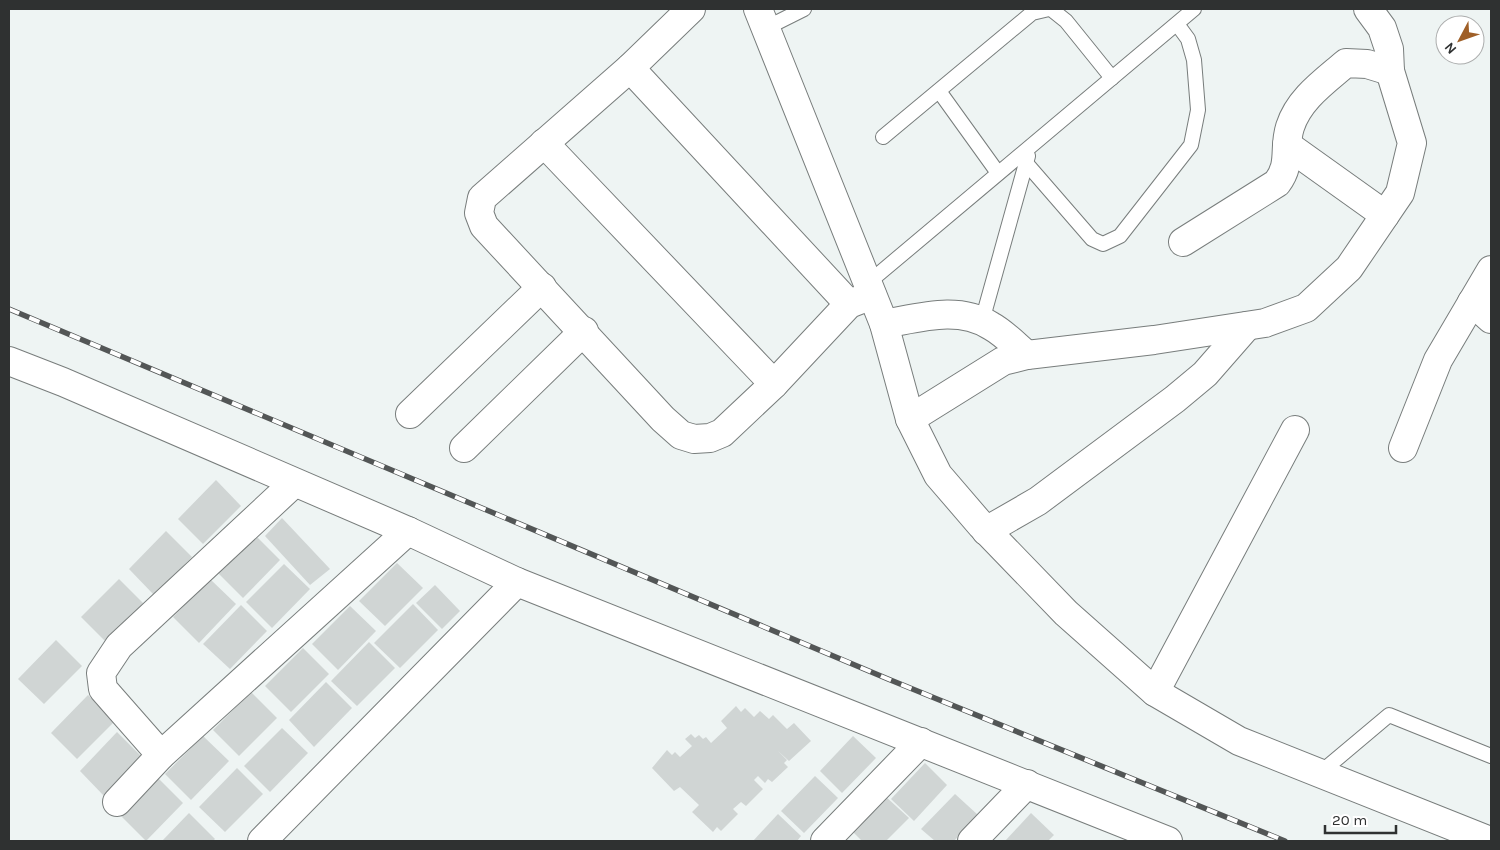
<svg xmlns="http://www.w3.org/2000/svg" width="1500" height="850" font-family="Karla,sans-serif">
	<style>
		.building { fill: #d0d5d4 }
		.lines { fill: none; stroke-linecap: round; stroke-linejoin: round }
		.lane-casing { stroke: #787d7c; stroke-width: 16 }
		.street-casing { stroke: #787d7c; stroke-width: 30 }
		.primary-casing { stroke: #787d7c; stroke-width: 30 }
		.lane { stroke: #fff; stroke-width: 14 }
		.street { stroke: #fff; stroke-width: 28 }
		.primary { stroke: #fff; stroke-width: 28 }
		.rail-casing { stroke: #535656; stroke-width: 5.5 }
		.rail { stroke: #fff; stroke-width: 4; stroke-dasharray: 11; stroke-linecap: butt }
	</style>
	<rect width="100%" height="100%" fill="#eef4f3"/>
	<g class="building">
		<path d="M216,480L241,506L203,544L178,519Z"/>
		<path d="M282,518L330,569L310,585L265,536Z"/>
		<path d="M166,531L192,557L154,595L129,569Z"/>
		<path d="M254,534L280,560L243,598L217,572Z"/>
		<path d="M397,563L423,588L385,626L359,601Z"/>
		<path d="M284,564L310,589L272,628L246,602Z"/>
		<path d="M119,579L145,605L107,643L81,617Z"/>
		<path d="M210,579L236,604L199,643L173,617Z"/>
		<path d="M435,585L460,611L442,629L416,603Z"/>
		<path d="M413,604L438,630L400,668L374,643Z"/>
		<path d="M241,605L267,631L230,669L203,644Z"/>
		<path d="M350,606L376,631L338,670L312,644Z"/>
		<path d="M56,640L82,666L44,704L18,679Z"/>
		<path d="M369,642L395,668L357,706L331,681Z"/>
		<path d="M303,648L329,674L291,712L265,686Z"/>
		<path d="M326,682L352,708L314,747L289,720Z"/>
		<path d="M251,692L277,718L239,756L213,730Z"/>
		<path d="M88,695L115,721L77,759L51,733Z"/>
		<path d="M736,706L741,712L745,708L754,717L760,711L769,719L773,715L787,729L794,723L811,741L789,761L778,751L787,760L784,763L788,767L772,782L768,779L765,783L758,776L754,780L763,789L746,806L741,802L733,809L738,814L721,831L717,827L713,832L692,812L699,805L680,787L674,791L652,768L667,750L672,755L675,752L680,757L692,746L685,739L691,734L695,738L699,735L703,739L706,737L711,743L727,728L721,721Z"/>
		<path d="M282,728L308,753L270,792L244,766Z"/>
		<path d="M117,732L143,758L105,797L80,771Z"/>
		<path d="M203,736L229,761L191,800L165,774Z"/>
		<path d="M853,736L876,758L842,793L820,771Z"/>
		<path d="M925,763L947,785L914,821L891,799Z"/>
		<path d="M237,768L263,794L225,832L199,807Z"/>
		<path d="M815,776L838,798L804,833L781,811Z"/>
		<path d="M157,777L183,803L146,841L120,815Z"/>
		<path d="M955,794L978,815L954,841H935L921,829Z"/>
		<path d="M885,796L909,818L886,841H862L852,831Z"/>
		<path d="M189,813L215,839L213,841H162Z"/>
		<path d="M1031,813L1054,835L1048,841H1005Z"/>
		<path d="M778,814L801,836L797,841H753Z"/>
	</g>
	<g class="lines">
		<g class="lane-casing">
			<g id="lane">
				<path d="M1051,9L1066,21L1112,78"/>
				<path d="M766,28L804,9"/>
				<path d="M939,91L998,173"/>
				<path d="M883,137L1032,13L1049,9"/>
				<path d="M1026,163L1092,239L1103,244L1120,236L1191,145L1198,110L1194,60L1188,39L1177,24"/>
				<path d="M868,283L1194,9"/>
				<path d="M982,321L1028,156"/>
				<path d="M1320,773L1389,715L1491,756"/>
			</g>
		</g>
		<g class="street-casing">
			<g id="street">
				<path d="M691,9L630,68L482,198L479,213L484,226L663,419L681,435L694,439L710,438L722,433L774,384L849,304L872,295"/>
				<path d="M630,68L849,304"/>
				<path d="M544,143L774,384"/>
				<path d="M1287,145L1385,215"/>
				<path d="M1183,242L1277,183C1292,163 1283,149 1290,127C1299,99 1324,82 1346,63L1367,64L1390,71"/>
				<path d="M1472,302L1491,319"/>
				<path d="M884,324C919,318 958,305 991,326C1004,333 1016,346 1027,355"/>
				<path d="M9,361L63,382L408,531L517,582L1168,841"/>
				<path d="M410,414L542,287"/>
				<path d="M910,419L1003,361L1027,355L1154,340L1265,323L1306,308L1349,268L1400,193L1412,143L1390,71L1389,49L1382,28L1368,9"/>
				<path d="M464,448L584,331"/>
				<path d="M1403,448L1438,360L1491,270"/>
				<path d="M986,531L1038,501L1175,399L1205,374L1247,326"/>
				<path d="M1155,692L1295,430"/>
				<path d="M161,755L103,689L101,673L119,646L294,483"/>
				<path d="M117,802L161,755L408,531"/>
				<path d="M262,841L517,582"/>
				<path d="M825,841L921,742"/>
				<path d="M972,841L1027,784"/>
			</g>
		</g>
		<g class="primary-casing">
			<path id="primary" d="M758,9L884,324L910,419L938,475L981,525L1066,613L1155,692L1239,741L1490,841"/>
		</g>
		<use href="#lane" class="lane"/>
		<use href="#street" class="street"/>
		<use href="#primary" class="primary"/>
		<g class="rail-casing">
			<path id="rail" d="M9,309L888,679L1285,841"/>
		</g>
		<use href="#rail" class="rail"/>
	</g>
	<rect width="1500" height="850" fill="none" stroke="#2f3131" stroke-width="20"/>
	<g transform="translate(1460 40) rotate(229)"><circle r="24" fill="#ffffff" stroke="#acadad"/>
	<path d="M0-4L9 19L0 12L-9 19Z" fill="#9f5f27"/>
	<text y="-8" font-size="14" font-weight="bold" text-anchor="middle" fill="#2f3131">N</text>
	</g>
	<path d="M1325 825v8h71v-8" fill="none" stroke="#2f3131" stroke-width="2.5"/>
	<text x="1332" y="825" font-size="15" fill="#2f3131" stroke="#ffffff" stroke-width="4" paint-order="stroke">20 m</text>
</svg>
